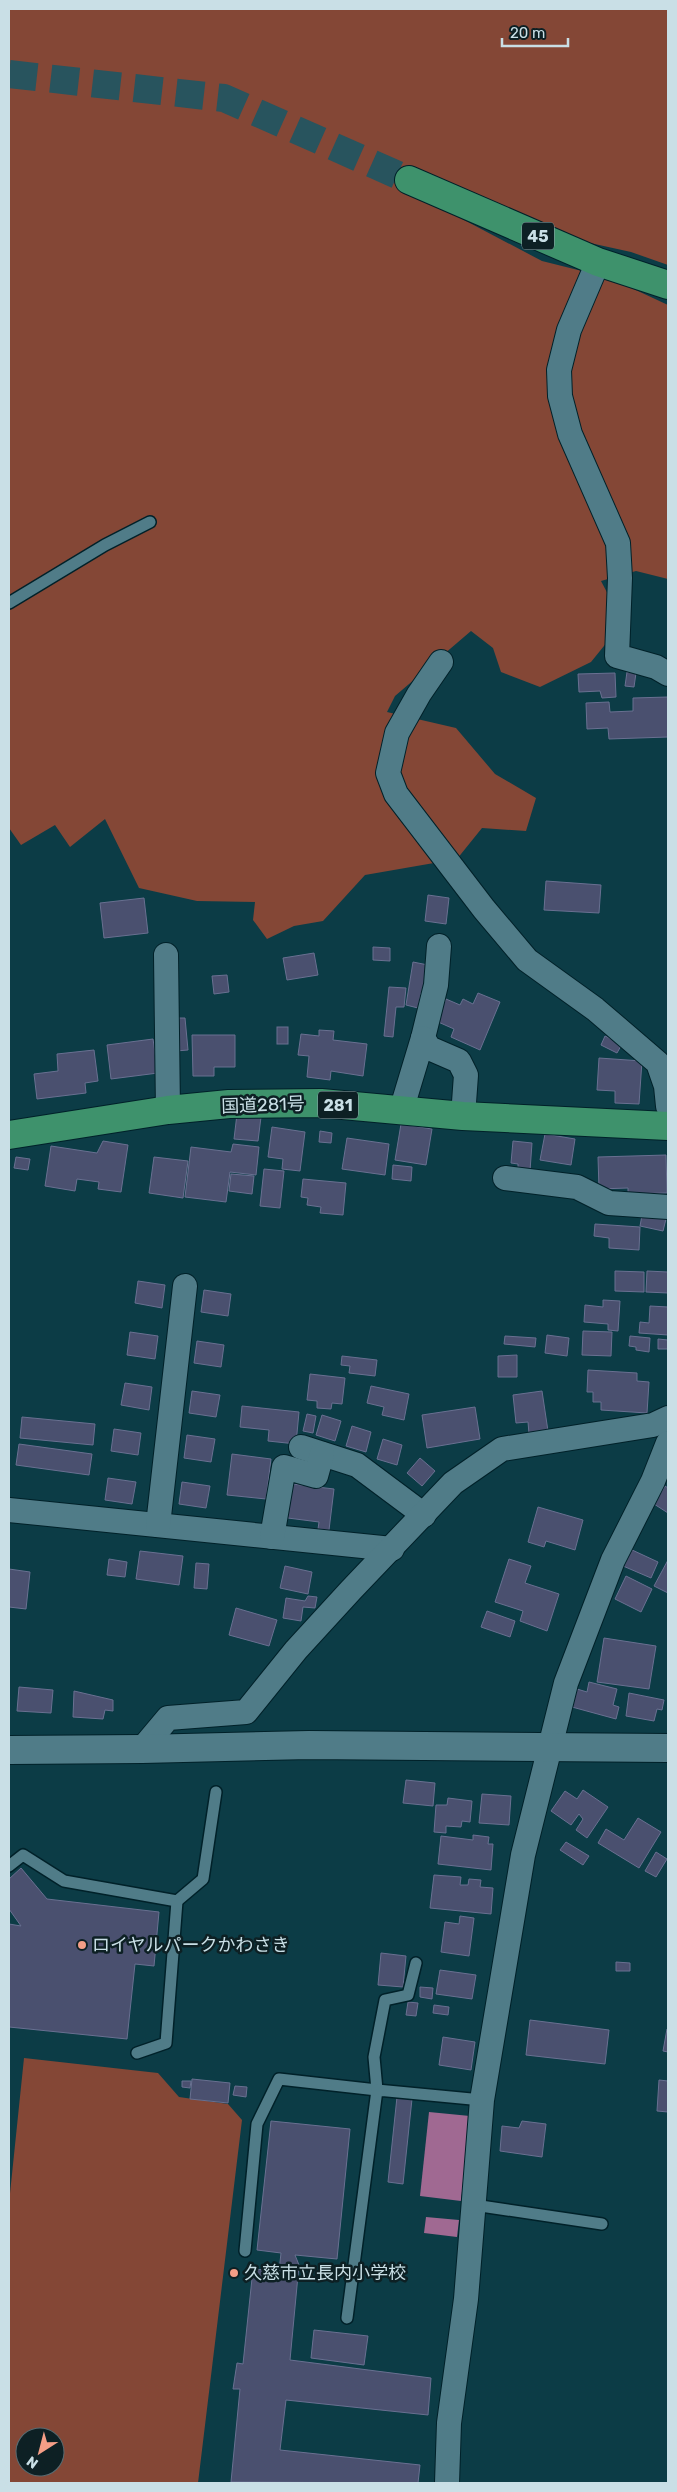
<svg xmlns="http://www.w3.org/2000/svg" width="677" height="2492" font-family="Rubik,'Noto Sans JP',sans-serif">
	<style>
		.green { fill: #844736; fill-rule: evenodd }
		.water { fill: #a06992 }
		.building { fill: #4a506f; stroke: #697091 }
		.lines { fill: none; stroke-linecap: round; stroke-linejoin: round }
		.trunk-tunnel { stroke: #28545e; stroke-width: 28; stroke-dasharray: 28 14; stroke-linecap: butt }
		.service-casing { stroke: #002129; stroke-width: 14 }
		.minor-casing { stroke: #002129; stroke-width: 26 }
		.tertiary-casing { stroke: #002129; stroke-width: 30 }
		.trunk-casing { stroke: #002129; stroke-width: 30 }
		.service { stroke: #507c88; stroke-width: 11 }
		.minor { stroke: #507c88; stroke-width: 24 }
		.tertiary { stroke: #507c88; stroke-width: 28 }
		.trunk { stroke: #3e926c; stroke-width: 28 }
		.poi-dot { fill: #f49e87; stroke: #0d2024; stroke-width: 2 }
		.labels { text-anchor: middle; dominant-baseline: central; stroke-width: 5; stroke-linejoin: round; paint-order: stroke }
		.shield { fill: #0d2024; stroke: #91a6ac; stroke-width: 1 }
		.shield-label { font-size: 16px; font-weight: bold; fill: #c9dfe6 }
		.street-label { font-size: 18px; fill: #c9dfe6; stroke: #0d2024 }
		.poi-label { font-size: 18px; fill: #c9dfe6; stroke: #0d2024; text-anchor: start }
	</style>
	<rect width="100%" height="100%" fill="#0c3c46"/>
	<g class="green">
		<path d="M9,9H668V265L631,252L449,212L542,261L610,278L668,305V579L636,571L601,581L611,600L608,641L591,662L540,687L501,672L493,648L471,631L395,696L387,712L456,728L495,774L536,798L526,831L482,828L457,859L365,875L323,921L294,926L267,939L253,920L255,902L197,901L139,888L105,819L70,847L55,825L21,845L9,828Z"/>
		<path d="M24,2058L158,2073L179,2097L228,2104L242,2120L198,2483H9V2203ZM25,2437H55V2467H25Z"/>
	</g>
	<g class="water">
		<path d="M429,2112L470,2116L461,2201L420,2196Z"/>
		<path d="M426,2217L459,2220L457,2237L424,2233Z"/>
	</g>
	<g class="building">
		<path d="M627,672L636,673L634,687L625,686Z"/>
		<path d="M615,673L616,697L602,698L600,691L579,692L578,674Z"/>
		<path d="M668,697V737L609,739L608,728L587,729L586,703L609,702L610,712L633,711V698Z"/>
		<path d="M546,881L601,885L599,913L544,910Z"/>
		<path d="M428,895L449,898L446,924L425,921Z"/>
		<path d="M144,898L148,933L104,938L100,903Z"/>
		<path d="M373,947L390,948V961L373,960Z"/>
		<path d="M314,953L318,975L287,980L283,958Z"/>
		<path d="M413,962L433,966L428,994L421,993L418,1008L406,1005Z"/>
		<path d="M227,975L229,992L214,994L212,976Z"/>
		<path d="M389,987L406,988L404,1007H396L393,1037L384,1036Z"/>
		<path d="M478,993L500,1002L480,1050L451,1037L454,1029L436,1021L446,999L460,1005L463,999L473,1004Z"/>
		<path d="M173,1018H185L188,1050L176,1051Z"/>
		<rect x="277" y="1027" width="11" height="17"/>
		<path d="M319,1030L334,1031L333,1040L367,1044L363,1076L331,1071L330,1080L307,1077L309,1056L298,1055L301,1034L319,1036Z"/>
		<path d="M192,1035H235V1067H214V1076H193Z"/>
		<path d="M605,1036L622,1044L617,1053L601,1045Z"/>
		<path d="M153,1039L158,1073L111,1079L107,1045Z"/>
		<path d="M94,1050L98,1081L85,1083L86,1093L37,1099L34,1074L58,1071L57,1054Z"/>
		<path d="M599,1058L642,1061L639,1104L615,1103V1091L597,1090Z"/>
		<path d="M237,1114L261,1117L258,1141L234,1139Z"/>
		<path d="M401,1124L432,1129L426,1165L395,1160Z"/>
		<path d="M272,1127L305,1132L300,1171L282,1169L283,1159L268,1157Z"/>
		<path d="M320,1131L332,1133L331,1143L319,1142Z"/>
		<path d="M545,1134L575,1139L571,1165L540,1160Z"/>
		<path d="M347,1138L389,1144L385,1175L342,1169Z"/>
		<path d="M103,1141L128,1145L121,1192L98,1189L99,1182L77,1179L75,1191L45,1186L51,1146L97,1153Z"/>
		<path d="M513,1141L532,1143L530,1171L518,1170V1164L511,1163Z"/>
		<path d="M233,1144L259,1147L256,1175L230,1172L226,1202L185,1197L191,1147L231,1152Z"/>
		<path d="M666,1155L667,1193L628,1194V1188L599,1189L598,1157Z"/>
		<path d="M16,1157L30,1159L28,1170L14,1168Z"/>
		<path d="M154,1157L188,1161L183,1198L149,1193Z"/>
		<path d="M393,1165L412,1167L411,1181L392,1179Z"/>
		<path d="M264,1169L284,1171L280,1208L260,1206Z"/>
		<path d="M231,1174L254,1176L252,1194L229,1191Z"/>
		<path d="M303,1179L346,1183L343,1215L320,1213L321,1207L307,1205L308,1198L301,1197Z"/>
		<path d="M643,1210L667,1215L663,1231L640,1226Z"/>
		<path d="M595,1224L640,1227L639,1250L609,1248V1238L594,1236Z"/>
		<path d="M615,1271L644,1272V1292L615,1291Z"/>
		<path d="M647,1271L668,1272V1293L646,1292Z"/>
		<path d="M138,1281L165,1285L162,1308L135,1303Z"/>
		<path d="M204,1290L231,1294L228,1316L201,1312Z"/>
		<path d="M603,1300L620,1301L618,1331L608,1330V1324L584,1322L585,1305L603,1307Z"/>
		<path d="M650,1306L668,1307V1335L639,1333L640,1322L649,1323Z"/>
		<path d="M583,1331L612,1332L611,1356L582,1355Z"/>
		<path d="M130,1332L158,1336L155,1359L127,1355Z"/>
		<path d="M547,1335L569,1338L567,1356L545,1353Z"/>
		<path d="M505,1336L536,1338L535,1347L504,1344Z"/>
		<path d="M630,1336L650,1338L649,1352L636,1350V1347L629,1346Z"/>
		<path d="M658,1339L668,1340V1349H658Z"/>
		<path d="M197,1341L224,1345L221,1367L194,1363Z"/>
		<path d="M517,1355V1377H498V1356Z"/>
		<path d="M342,1356L377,1360L375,1376L349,1373L350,1366L341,1365Z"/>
		<path d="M588,1370L637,1373V1381L649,1382L647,1413L601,1410V1402H593V1392H587Z"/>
		<path d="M310,1374L345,1378L342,1404L332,1403L331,1409L317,1408V1401L307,1400Z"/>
		<path d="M125,1383L152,1387L149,1410L121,1405Z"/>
		<path d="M371,1386L409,1394L404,1420L382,1415L384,1407L367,1403Z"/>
		<path d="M192,1391L220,1395L216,1417L189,1413Z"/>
		<path d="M542,1391L548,1431L529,1434L528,1422L516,1423L513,1395Z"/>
		<path d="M242,1406L299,1412L296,1444L268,1441L269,1430L240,1427Z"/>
		<path d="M475,1407L480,1439L427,1448L422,1415Z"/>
		<path d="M307,1414L316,1416L313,1433L303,1431Z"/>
		<path d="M322,1415L341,1421L335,1441L316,1435Z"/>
		<path d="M22,1417L95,1424L93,1445L20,1438Z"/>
		<path d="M352,1426L371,1432L366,1452L346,1446Z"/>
		<path d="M114,1429L141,1433L138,1455L111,1451Z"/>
		<path d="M187,1435L215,1439L211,1462L184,1458Z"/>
		<path d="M383,1439L402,1445L397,1465L377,1459Z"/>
		<path d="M19,1444L92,1454L89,1475L16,1465Z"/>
		<path d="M232,1454L271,1459L266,1499L227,1495Z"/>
		<path d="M420,1458L435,1471L422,1486L407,1473Z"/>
		<path d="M108,1478L136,1482L132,1504L105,1500Z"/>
		<path d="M182,1482L210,1486L206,1508L179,1504Z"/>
		<path d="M284,1483L334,1489L329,1530L318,1529L319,1522L280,1517Z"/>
		<path d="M665,1486L668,1488V1513L654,1504Z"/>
		<path d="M538,1507L583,1520L575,1550L546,1541L544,1547L528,1542Z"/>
		<path d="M630,1549L658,1562L651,1578L623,1566Z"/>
		<path d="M140,1551L183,1556L179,1585L136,1579Z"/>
		<path d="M109,1559L127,1562L125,1577L107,1575Z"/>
		<path d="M509,1559L531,1566L525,1583L559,1594L547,1631L520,1621L523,1611L495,1602Z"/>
		<path d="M668,1560V1593L654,1586Z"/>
		<path d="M196,1563L209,1564L207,1589L194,1588Z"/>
		<path d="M285,1566L312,1572L308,1594L280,1588Z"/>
		<path d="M9,1569L30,1572L26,1609L9,1607Z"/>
		<path d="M626,1576L652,1589L641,1612L615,1599Z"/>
		<path d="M308,1596L317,1597L315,1608L303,1607L301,1621L283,1618L286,1598L305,1601Z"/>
		<path d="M236,1608L277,1620L269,1646L229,1635Z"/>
		<path d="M487,1611L515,1621L510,1637L481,1627Z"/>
		<path d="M604,1638L656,1646L649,1689L597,1682Z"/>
		<path d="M589,1682L617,1689L613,1705L619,1707L616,1719L572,1707L577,1689L587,1692Z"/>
		<path d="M19,1687L53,1690L51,1713L17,1711Z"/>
		<path d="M74,1691L113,1700V1711L105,1710L103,1719L73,1717Z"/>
		<path d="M629,1693L664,1700L662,1710L657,1709L654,1721L626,1716Z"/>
		<path d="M406,1780L435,1783L433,1806L403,1803Z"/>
		<path d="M583,1790L608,1807L587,1838L576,1830L583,1819L579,1814L571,1825L551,1811L565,1791L577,1799Z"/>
		<path d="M482,1794L511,1796L509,1825L479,1823Z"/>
		<path d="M448,1798L472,1801L470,1822L462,1821L461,1827L446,1826V1833L434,1832L436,1805H447Z"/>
		<path d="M638,1818L661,1832L639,1868L598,1843L606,1829L624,1840Z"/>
		<path d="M473,1835L489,1837L488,1844H493L491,1870L438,1864L441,1836L473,1840Z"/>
		<path d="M566,1842L589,1856L583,1865L560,1850Z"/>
		<path d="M656,1852L667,1859L656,1877L645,1871Z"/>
		<path d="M21,1868L47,1899L159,1912L154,1966L135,1964L127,2039L9,2027V1924L21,1926L9,1909V1879Z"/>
		<path d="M434,1875L461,1877L460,1885H468L469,1879L481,1880L480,1887L493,1888L491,1914L430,1908Z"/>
		<path d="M460,1916L474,1918L469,1956L441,1952L445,1922L459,1924Z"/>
		<path d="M381,1953L406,1956L403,1987L378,1985Z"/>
		<path d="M616,1962L630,1963V1971H616Z"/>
		<path d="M440,1970L476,1975L472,1999L436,1994Z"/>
		<path d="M420,1987L433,1988L432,1999L420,1997Z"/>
		<path d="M408,2002L418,2003L416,2016L406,2015Z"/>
		<path d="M434,2005L449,2007L448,2015L433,2013Z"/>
		<path d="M530,2020L609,2030L605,2064L526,2055Z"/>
		<path d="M667,2029H668V2052L663,2051Z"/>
		<path d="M443,2037L475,2042L471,2070L439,2065Z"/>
		<path d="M192,2079L230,2083L228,2103L190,2099Z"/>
		<path d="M659,2080L668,2081V2112L657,2111Z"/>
		<path d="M182,2081H191L190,2088L182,2087Z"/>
		<path d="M235,2086L247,2087L246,2097L233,2095Z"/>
		<path d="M397,2097L412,2099L403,2184L388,2182Z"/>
		<path d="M271,2121L350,2129L337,2259L295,2255L299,2265L290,2360L431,2378L428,2415L286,2400L280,2450L420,2465L418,2483L231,2482L240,2389H233L237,2363L243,2364L253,2269L279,2271L281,2253L257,2250Z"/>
		<path d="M522,2121L546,2124L542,2157L500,2151L502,2126L519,2128Z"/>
		<path d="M314,2330L368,2336L364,2365L311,2358Z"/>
	</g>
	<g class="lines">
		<path class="trunk-tunnel" d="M9,74L224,98L409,180"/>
		<g class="service-casing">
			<g id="service">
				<path d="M9,603L105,545L150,522"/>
				<path d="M9,1866L23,1855L64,1881L177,1901L203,1879L216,1792"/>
				<path d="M137,2053L166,2043L177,1901"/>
				<path d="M474,2205L602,2224"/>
				<path d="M245,2251L257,2124L279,2079L377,2090L374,2057L385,2000L408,1995L416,1963"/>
				<path d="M347,2318L377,2090L482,2100"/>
			</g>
		</g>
		<g class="minor-casing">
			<g id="minor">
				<path d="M598,262L569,330L559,370L560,396L570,434L618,543L620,578L617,656L656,667L668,674"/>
				<path d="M441,662L419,694L397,733L388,773L396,794L484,909L527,960L595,1009L658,1063L666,1086L668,1106"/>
				<path d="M166,955L168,1110"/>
				<path d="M423,1038L436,985L439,946"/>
				<path d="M401,1111L423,1038L429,1048L459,1061L466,1075L463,1116"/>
				<path d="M505,1178L577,1187L609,1203L668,1207"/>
				<path d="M301,1447L357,1465L424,1515"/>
				<path d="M9,1510L392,1549"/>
				<path d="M158,1525L185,1286"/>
				<path d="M272,1537L284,1467L316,1476L322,1454"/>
				<path d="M142,1749L168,1718L246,1712L296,1650L351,1590L453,1483L502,1449L653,1425L668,1418"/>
				<path d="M447,2483L449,2423L466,2299L482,2100L523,1855L566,1683L613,1560L653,1481L668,1443"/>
			</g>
		</g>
		<g class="tertiary-casing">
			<path id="tertiary" d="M9,1750L142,1749L309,1745L668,1748"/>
		</g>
		<g class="trunk-casing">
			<g id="trunk">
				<path d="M409,180L598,262L668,285"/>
				<path d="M9,1135L168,1110L229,1104L321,1103L463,1116L668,1126"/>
			</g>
		</g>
		<use href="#service" class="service"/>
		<use href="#minor" class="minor"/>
		<use href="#tertiary" class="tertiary"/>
		<use href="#trunk" class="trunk"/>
	</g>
	<g class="poi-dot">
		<circle cx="82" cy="1945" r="5"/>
		<circle cx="234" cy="2273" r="5"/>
	</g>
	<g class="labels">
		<g class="shield">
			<rect x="522" y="222.5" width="32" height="27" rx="4"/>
			<rect x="318" y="1091.5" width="40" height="27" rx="4"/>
		</g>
		<g class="shield-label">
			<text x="538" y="236">45</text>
			<text x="338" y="1105">281</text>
		</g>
		<g class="street-label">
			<text transform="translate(263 1105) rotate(-2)">国道281号</text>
		</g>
		<g class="poi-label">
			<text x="92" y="1945">ロイヤルパークかわさき</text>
			<text x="244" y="2273">久慈市立長内小学校</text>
		</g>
	</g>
	<rect width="677" height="2492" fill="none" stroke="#c9dfe6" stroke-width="20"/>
	<g transform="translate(40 2452) rotate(216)"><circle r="24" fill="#0d2024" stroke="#586c72"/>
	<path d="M0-4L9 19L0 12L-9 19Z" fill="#f49e87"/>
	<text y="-8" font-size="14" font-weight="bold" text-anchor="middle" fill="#c9dfe6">N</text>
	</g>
	<path d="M502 38v8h66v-8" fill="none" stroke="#c9dfe6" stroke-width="2.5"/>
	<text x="510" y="38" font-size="15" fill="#c9dfe6" stroke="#0d2024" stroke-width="4" paint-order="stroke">20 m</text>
</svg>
